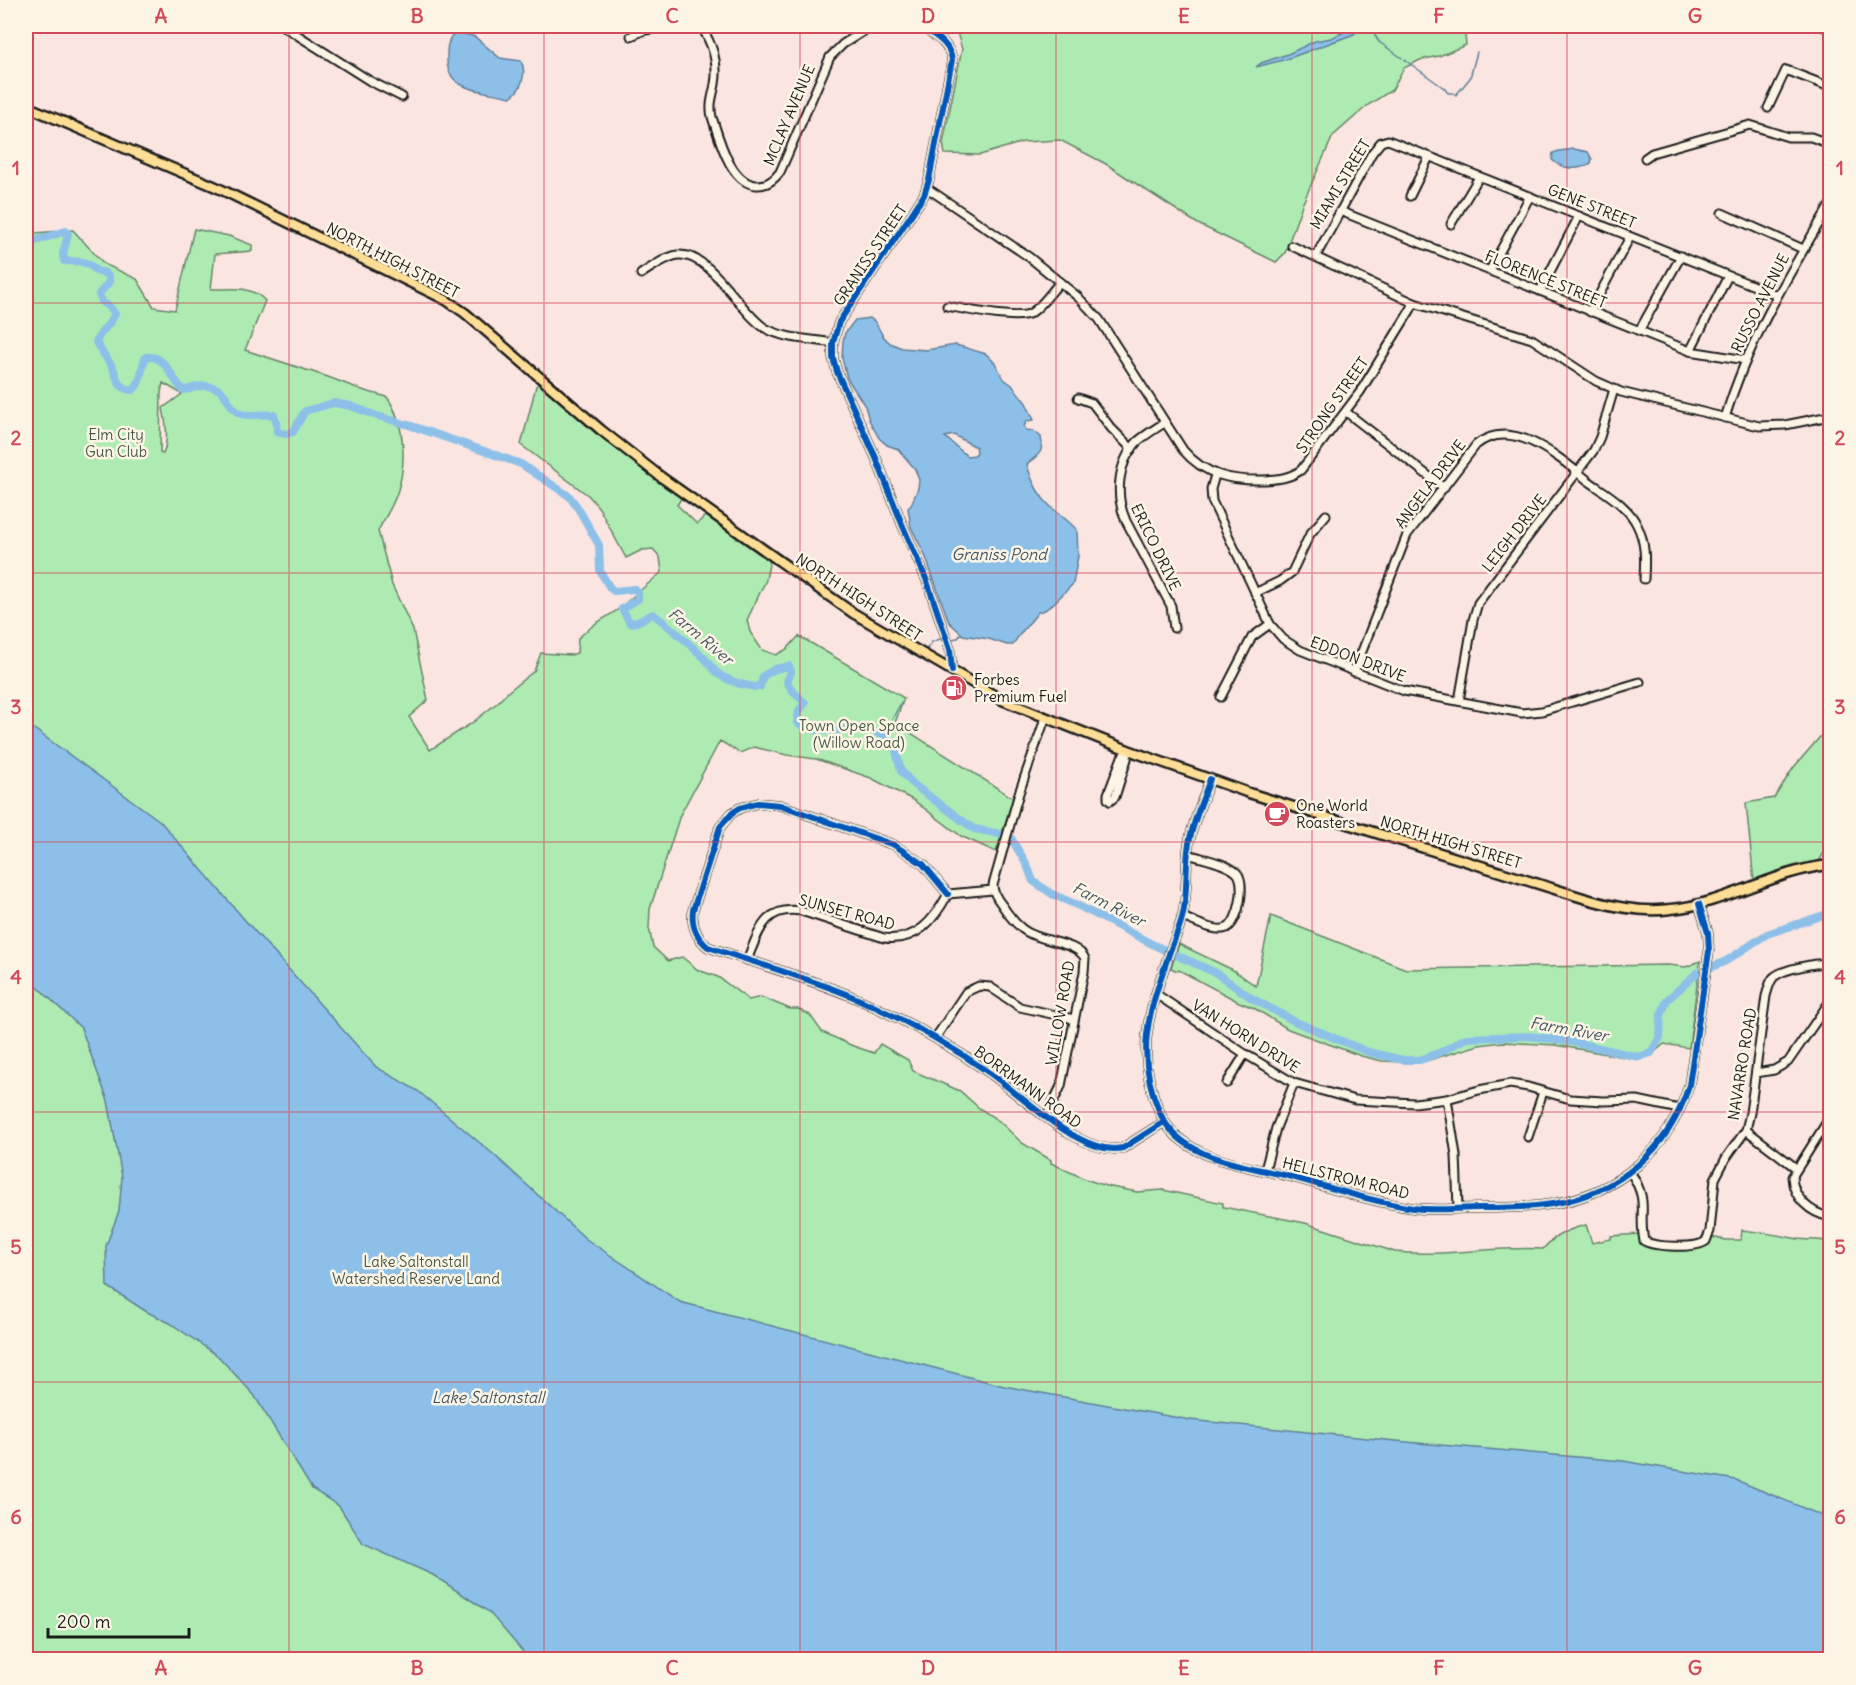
<svg xmlns="http://www.w3.org/2000/svg" width="1856" height="1685" font-family="Delius,sans-serif">
	<style>
		.green { fill: #aeebb2; stroke: #658467; stroke-width: 1.5; fill-rule: evenodd }
		.water { fill: #8dc0e9; stroke: #607e97; stroke-width: 1.5; fill-rule: evenodd }
		.lines { fill: none; stroke-linecap: round; stroke-linejoin: round }
		.stream { stroke: #607e97; stroke-width: 1.5 }
		.river { stroke: #8dc0e9; stroke-width: 8 }
		.minor-casing { stroke: #1c1c1c; stroke-width: 11 }
		.major-casing { stroke: #1c1c1c; stroke-width: 13 }
		.minor { stroke: #fcf5e5; stroke-width: 7 }
		.major { stroke: #fede96; stroke-width: 8 }
		.cycleway-casing { stroke: #fcf5e5; stroke-width: 10 }
		.cycleway { stroke: #0057b8; stroke-width: 6 }
		.grid { fill: none; stroke: #d1495b; stroke-width: 1.5; stroke-opacity: 0.55 }
		.labels { text-anchor: middle; dominant-baseline: central; stroke-width: 5; stroke-linejoin: round; paint-order: stroke }
		.street-label { font-size: 15px; fill: #1c1c1c; stroke: #fcf5e5 }
		.park-label { font-size: 15px; fill: #485a49; stroke: #fcf5e5 }
		.poi-label { font-size: 15px; fill: #1c1c1c; stroke: #fcf5e5; text-anchor: start }
		.water-label { font-size: 16px; font-style: italic; fill: #445564; stroke: #fcf5e5 }
		.neatline { fill: none; stroke: #d1495b; stroke-width: 2 }
		.grid-label { font-size: 20px; text-anchor: middle; font-weight: bold; fill: #d1495b }
	</style>
	<rect width="100%" height="100%" fill="#fae5e1"/>
	<filter id="ink" filterUnits="userSpaceOnUse"><feTurbulence type="fractalNoise" baseFrequency=".0167" numOctaves="2"/><feDisplacementMap in="SourceGraphic" scale="12" xChannelSelector="R" yChannelSelector="G"/><feConvolveMatrix kernelMatrix="1 2 1 2 8 2 1 2 1" color-interpolation-filters="sRGB"/></filter>
	<g filter="url(#ink)">
		<g class="green">
			<path d="M955,26H1464L1466,45L1439,56L1420,60L1404,68L1392,90L1368,105L1333,136L1302,205L1285,253L1276,262L1198,224L1106,164L1060,140L1023,142L980,155L945,154L943,143L962,49Z"/>
			<path d="M194,229L229,236L252,245V251L215,254L211,289C231,290 250,284 265,301L245,350L328,377L365,391L387,397C405,422 407,464 397,493C393,506 384,519 378,531L392,585L413,630L428,700L409,717L430,750L472,723L497,703L510,690L534,671L541,653L571,655L577,653L578,638L595,624L616,611L662,572L660,557L653,549L642,550L626,558L599,508L589,496L521,445L536,386L540,383C586,425 632,462 682,497L677,505L697,524L706,515L770,559L766,580L747,620L750,632L762,650L776,655L787,649L799,636L904,698L895,723L1013,798L996,852L961,836L913,800L871,778L816,759L787,755L754,747L740,753L720,741L680,815L650,909L649,928L653,947L668,961L682,957L698,970L718,977L749,1000L761,997L790,1009H798L810,1015L822,1032L853,1046L874,1053L880,1044L908,1060L913,1071L960,1091L979,1108L999,1121L1022,1143L1051,1160V1163L1085,1179L1106,1186L1137,1192L1163,1190L1223,1203V1207L1305,1223L1395,1252C1444,1257 1493,1246 1543,1249C1555,1235 1569,1229 1586,1225L1592,1243L1611,1239V1236L1640,1234L1643,1245L1655,1248H1701L1706,1246L1712,1237L1725,1240H1741L1742,1230C1761,1232 1779,1235 1798,1239C1809,1241 1820,1238 1830,1243V1659H26V236L35,233L73,230L104,264L137,279L154,307L175,310ZM163,383L182,394L163,408C166,424 169,439 163,454L160,453L161,392Z"/>
			<path d="M1826,730L1830,735V842L1818,863L1793,869L1754,882L1746,803L1774,798L1794,767Z"/>
			<path d="M1271,916L1406,969L1668,965L1686,967L1700,961L1689,1048L1664,1044L1650,1056L1635,1059L1555,1045L1503,1042L1479,1045L1426,1061L1403,1062L1382,1061L1361,1056L1288,1029L1254,1008L1239,1002L1179,970L1177,971L1171,968L1179,944L1233,970L1256,986Z"/>
		</g>
		<g class="water">
			<path d="M1353,28L1357,30L1354,34L1287,59L1256,67L1261,63L1288,54L1315,41L1331,38Z"/>
			<path d="M462,33L475,37L500,58L521,61C527,72 522,91 510,97C485,90 446,93 447,58C447,50 447,42 452,35Z"/>
			<path d="M1574,149L1588,152L1592,159L1591,163C1578,171 1564,170 1552,160L1553,153L1559,151Z"/>
			<path d="M870,318L875,322L883,336L890,343L902,348L926,350L956,345L986,354L995,363L1004,379L1012,385L1026,403L1034,420L1027,421L1024,426L1026,430L1033,431L1041,437C1044,453 1039,454 1027,464C1031,480 1039,496 1051,507C1060,515 1069,521 1077,530L1078,556L1073,584L1054,603L1045,610L1038,612C1030,623 1020,632 1013,645H1007L989,639L963,635L949,622L925,555L911,527L908,508L911,505L918,488L919,480L915,469L898,449L887,445L879,438L869,420L865,406L847,378L842,358L843,341L845,333L855,320ZM954,435L976,447L977,452L975,455L967,456L945,437Z"/>
			<path d="M26,723L160,821L244,919L376,1067L418,1091L492,1153L586,1239L680,1302L1004,1386L1190,1420L1406,1442L1623,1461L1736,1480L1830,1519V1652L1779,1660L529,1659L489,1612L433,1575L363,1544L339,1506L312,1489L254,1395L218,1356L170,1323L147,1312L107,1286L106,1246L119,1211L122,1177L108,1101L81,1028L26,976Z"/>
		</g>
		<g class="lines">
			<g class="stream">
				<path d="M1374,34L1379,42L1402,58"/>
				<path d="M1405,60L1444,88L1448,93H1453L1456,95L1470,78L1477,52"/>
				<path d="M951,639L958,638L961,634"/>
				<path d="M926,650L932,642L940,639"/>
				<path d="M889,725L901,703"/>
				<path d="M884,736L886,732"/>
			</g>
			<path class="river" d="M26,244L66,231L68,234L63,254L64,261C77,262 87,259 96,271L105,273L109,277V282L99,294L102,302L110,307L115,314C110,325 100,331 96,342C100,350 105,356 110,363C119,375 114,389 133,390C143,381 140,368 146,357C166,354 171,379 183,390C191,390 198,385 206,386C230,387 227,410 241,414C251,417 263,413 274,415L276,420L277,432L286,434L293,432L305,411L334,403L351,406L374,415L412,426L521,464L569,496L578,508L599,545L600,571L610,588L614,591L635,589L638,592V599L622,609L630,623L637,622L653,614C669,626 685,640 700,654C706,659 711,666 716,672C726,681 747,687 760,687L763,676L775,669L789,666L791,672L787,682L792,690L805,703L799,711L797,722C820,739 843,725 868,730C878,732 886,737 894,743L901,771L914,785L974,829L996,833L1011,838L1027,865L1033,881L1052,894L1079,906L1156,946L1216,973L1253,999L1296,1022L1368,1052L1403,1060H1420L1441,1052L1466,1038L1529,1036L1573,1042L1639,1057L1651,1053L1660,1037L1661,1015L1667,1000L1697,973L1726,961L1767,934L1824,915H1830"/>
			<g class="minor-casing">
				<g id="minor">
					<path d="M283,26L370,81L402,97"/>
					<path d="M701,26C712,44 719,62 715,84C713,96 709,104 712,117C719,138 730,183 756,185C767,186 774,180 780,172L830,57L843,44L872,26"/>
					<path d="M921,26C934,35 950,43 952,60L929,180L924,195L911,215L839,322L833,343V358L837,372L876,458L902,524L927,581L950,649L952,671"/>
					<path d="M1822,26L1830,29"/>
					<path d="M631,36L645,30L674,26"/>
					<path d="M1768,108L1786,70L1830,87"/>
					<path d="M1645,158L1652,153L1750,125L1788,137H1811L1830,144"/>
					<path d="M927,188L1029,257L1078,297L1099,319L1183,450C1205,476 1232,481 1265,480C1279,479 1290,478 1301,470L1360,392L1411,309L1414,303"/>
					<path d="M1410,196L1429,157"/>
					<path d="M1340,211L1690,351L1746,360"/>
					<path d="M1722,213L1803,249"/>
					<path d="M1451,224L1479,177"/>
					<path d="M1292,246L1414,303L1532,339L1596,381L1621,392L1759,426L1785,425L1830,416"/>
					<path d="M1316,256L1372,153L1381,142L1388,140L1777,295"/>
					<path d="M1490,270L1530,196"/>
					<path d="M641,274C652,267 665,257 678,255C711,252 739,312 765,328C784,339 811,339 833,343"/>
					<path d="M1540,291L1579,216"/>
					<path d="M947,306C964,309 1017,321 1031,313C1042,306 1051,292 1060,282"/>
					<path d="M1590,312L1630,237"/>
					<path d="M1639,331L1681,256"/>
					<path d="M1690,351L1728,276"/>
					<path d="M1078,398L1092,403L1111,428L1132,449"/>
					<path d="M1346,412L1444,488"/>
					<path d="M1725,418C1748,341 1789,274 1830,205"/>
					<path d="M1164,423C1155,429 1145,435 1137,442C1117,463 1115,496 1126,521L1171,606L1174,628"/>
					<path d="M1215,475L1211,489L1212,501L1270,624L1283,639L1300,650L1404,691L1522,713L1542,711L1640,682"/>
					<path d="M1255,593L1280,581L1292,572L1310,534L1326,515"/>
					<path d="M1354,672L1407,535L1476,445C1513,415 1562,460 1590,482C1607,494 1628,506 1637,525C1646,543 1645,560 1644,579"/>
					<path d="M1221,697L1252,637L1270,624"/>
					<path d="M1459,701L1473,620L1478,603L1594,450L1600,437L1614,389"/>
					<path d="M1045,719L1019,793L993,885C993,893 997,899 1002,905C1009,916 1017,926 1027,932C1043,942 1078,942 1085,959L1084,972L1061,1086L1046,1117"/>
					<path d="M1128,750L1127,759L1115,797L1110,801L1108,799V794L1122,757Z"/>
					<path d="M1210,779C1203,800 1193,821 1189,843C1185,866 1188,891 1183,914C1180,927 1175,939 1170,951C1150,1010 1133,1051 1160,1113C1181,1161 1247,1165 1292,1177C1332,1188 1372,1202 1413,1208C1435,1211 1458,1208 1480,1208C1504,1208 1528,1208 1552,1204C1619,1193 1669,1150 1689,1085L1709,951L1708,933L1699,904"/>
					<path d="M948,894L923,864L894,845L780,805L758,803L740,808L732,813L720,827L693,910C691,925 696,937 708,947C755,963 805,977 851,996C900,1017 947,1043 991,1074C1023,1097 1082,1157 1123,1148L1164,1122"/>
					<path d="M948,894L993,890"/>
					<path d="M1182,917C1194,921 1215,933 1227,928C1239,922 1247,881 1236,872C1224,862 1202,859 1188,854"/>
					<path d="M747,960C759,932 764,905 801,911L884,938C917,942 934,920 948,894"/>
					<path d="M1156,994L1245,1054L1294,1083L1355,1100L1415,1103L1447,1099L1479,1090L1510,1084L1528,1087L1570,1099L1603,1101L1637,1100L1679,1109"/>
					<path d="M936,1037L966,992L979,986L990,987L1020,1007L1074,1019"/>
					<path d="M1756,1073L1774,1070L1788,1062L1830,1001"/>
					<path d="M1227,1083L1245,1054"/>
					<path d="M1447,1099L1456,1155L1458,1208"/>
					<path d="M1830,1117L1792,1177C1793,1198 1810,1213 1830,1217"/>
					<path d="M1746,1130L1796,1168"/>
					<path d="M1528,1137L1543,1092"/>
					<path d="M1265,1170L1276,1128L1294,1083"/>
					<path d="M1631,1173C1650,1203 1638,1211 1644,1241C1655,1247 1696,1249 1706,1241L1710,1231L1715,1179L1726,1158L1746,1130L1750,1113L1766,996C1768,990 1769,983 1773,978C1781,969 1819,962 1830,964"/>
				</g>
			</g>
			<g class="major-casing">
				<path id="major" d="M26,106L216,187L446,300L465,313L601,430L661,477L853,613L1002,700L1128,750L1249,793L1580,897C1610,906 1640,913 1671,909C1726,904 1775,870 1830,865"/>
			</g>
			<use href="#minor" class="minor"/>
			<use href="#major" class="major"/>
			<g class="cycleway-casing">
				<g id="cycleway">
					<path d="M921,26C934,35 950,43 952,60L929,180L924,195L911,215L839,322L833,343V358L837,372L876,458L902,524L927,581L950,649L952,671"/>
					<path d="M1210,779C1203,800 1193,821 1189,843C1185,866 1188,891 1183,914C1180,927 1175,939 1170,951C1150,1010 1133,1051 1160,1113C1181,1161 1247,1165 1292,1177C1332,1188 1372,1202 1413,1208C1435,1211 1458,1208 1480,1208C1504,1208 1528,1208 1552,1204C1619,1193 1669,1150 1689,1085L1709,951L1708,933L1699,904"/>
					<path d="M948,894L923,864L894,845L780,805L758,803L740,808L732,813L720,827L693,910C691,925 696,937 708,947C755,963 805,977 851,996C900,1017 947,1043 991,1074C1023,1097 1082,1157 1123,1148L1164,1122"/>
				</g>
			</g>
			<use href="#cycleway" class="cycleway"/>
		</g>
	</g>
	<path class="grid" d="M289,26V1660M544,26V1660M800,26V1660M1056,26V1660M1312,26V1660M1567,26V1660M26,303H1830M26,573H1830M26,842H1830M26,1112H1830M26,1382H1830"/>
	<defs>
		<g id="fuel-disc" transform="scale(1.35)"><circle r="9.5" fill="#d1495b" stroke="#fcf5e5"/><path d="M-5.5-6h7V0h2V4h1.3V-2.5L3-4.5l.8-.8L6-3V5H2.5V1h-1V6h-7ZM-4.2-4.7v3.2H.2V-4.7Z" fill="#fff"/></g>
		<g id="cafe-disc" transform="scale(1.35)"><circle r="9.5" fill="#d1495b" stroke="#fcf5e5"/><path d="M-5.5-4.5H6V0H3Q3 3.5 0 3.5H-2.5Q-5.5 3.5-5.5 0ZM3-3.2v2h1.7v-2ZM-6 4.5H4V6H-6Z" fill="#fff"/></g>
	</defs>
	<g fill-rule="evenodd">
		<use href="#fuel-disc" x="954" y="688"/>
		<use href="#cafe-disc" x="1277" y="814"/>
	</g>
	<g class="labels">
		<g class="street-label">
			<text transform="translate(789 115) rotate(-67)">MCLAY AVENUE</text>
			<text transform="translate(1340 184) rotate(-59)">MIAMI STREET</text>
			<text transform="translate(1592 206) rotate(22)">GENE STREET</text>
			<text transform="translate(870 255) rotate(-56)">GRANISS STREET</text>
			<text transform="translate(393 260) rotate(27)">NORTH HIGH STREET</text>
			<text transform="translate(1546 279) rotate(22)">FLORENCE STREET</text>
			<text transform="translate(1760 303) rotate(-63)">RUSSO AVENUE</text>
			<text transform="translate(1332 405) rotate(-55)">STRONG STREET</text>
			<text transform="translate(1430 484) rotate(-53)">ANGELA DRIVE</text>
			<text transform="translate(1514 533) rotate(-52)">LEIGH DRIVE</text>
			<text transform="translate(1156 547) rotate(64)">ERICO DRIVE</text>
			<text transform="translate(859 597) rotate(33)">NORTH HIGH STREET</text>
			<text transform="translate(1358 659) rotate(21)">EDDON DRIVE</text>
			<text transform="translate(1451 842) rotate(17)">NORTH HIGH STREET</text>
			<text transform="translate(847 912) rotate(15)">SUNSET ROAD</text>
			<text transform="translate(1060 1013) rotate(-80)">WILLOW ROAD</text>
			<text transform="translate(1246 1036) rotate(32)">VAN HORN DRIVE</text>
			<text transform="translate(1742 1064) rotate(-81)">NAVARRO ROAD</text>
			<text transform="translate(1028 1087) rotate(36)">BORRMANN ROAD</text>
			<text transform="translate(1346 1178) rotate(14)">HELLSTROM ROAD</text>
		</g>
		<g class="park-label">
			<text x="116" y="434">Elm City<tspan x="116" dy="17">Gun Club</tspan></text>
			<text x="859" y="725">Town Open Space<tspan x="859" dy="17">(Willow Road)</tspan></text>
			<text x="416" y="1261">Lake Saltonstall<tspan x="416" dy="17">Watershed Reserve Land</tspan></text>
		</g>
		<g class="poi-label">
			<text x="974" y="679">Forbes<tspan x="974" dy="17">Premium Fuel</tspan></text>
			<text x="1296" y="805">One World<tspan x="1296" dy="17">Roasters</tspan></text>
		</g>
		<g class="water-label">
			<text x="999" y="554">Graniss Pond</text>
			<text transform="translate(701 636) rotate(40)">Farm River</text>
			<text transform="translate(1109 904) rotate(27)">Farm River</text>
			<text transform="translate(1569 1029) rotate(10)">Farm River</text>
			<text x="488" y="1397">Lake Saltonstall</text>
		</g>
	</g>
	<rect width="1856" height="1685" fill="none" stroke="#fcf5e5" stroke-width="66"/>
	<path d="M48 1628v9h141v-9" fill="none" stroke="#1c1c1c" stroke-width="3"/>
	<text x="57" y="1628" font-size="18" fill="#1c1c1c" stroke="#fcf5e5" stroke-width="4.5" paint-order="stroke">200 m</text>
	<rect x="33" y="33" width="1790" height="1619" class="neatline"/>
	<g class="grid-label">
		<text x="161" y="23">A</text>
		<text x="417" y="23">B</text>
		<text x="672" y="23">C</text>
		<text x="928" y="23">D</text>
		<text x="1184" y="23">E</text>
		<text x="1439" y="23">F</text>
		<text x="1695" y="23">G</text>
		<text x="16" y="175">1</text>
		<text x="1840" y="175">1</text>
		<text x="16" y="445">2</text>
		<text x="1840" y="445">2</text>
		<text x="16" y="714">3</text>
		<text x="1840" y="714">3</text>
		<text x="16" y="984">4</text>
		<text x="1840" y="984">4</text>
		<text x="16" y="1254">5</text>
		<text x="1840" y="1254">5</text>
		<text x="16" y="1524">6</text>
		<text x="1840" y="1524">6</text>
		<text x="161" y="1675">A</text>
		<text x="417" y="1675">B</text>
		<text x="672" y="1675">C</text>
		<text x="928" y="1675">D</text>
		<text x="1184" y="1675">E</text>
		<text x="1439" y="1675">F</text>
		<text x="1695" y="1675">G</text>
	</g>
</svg>
